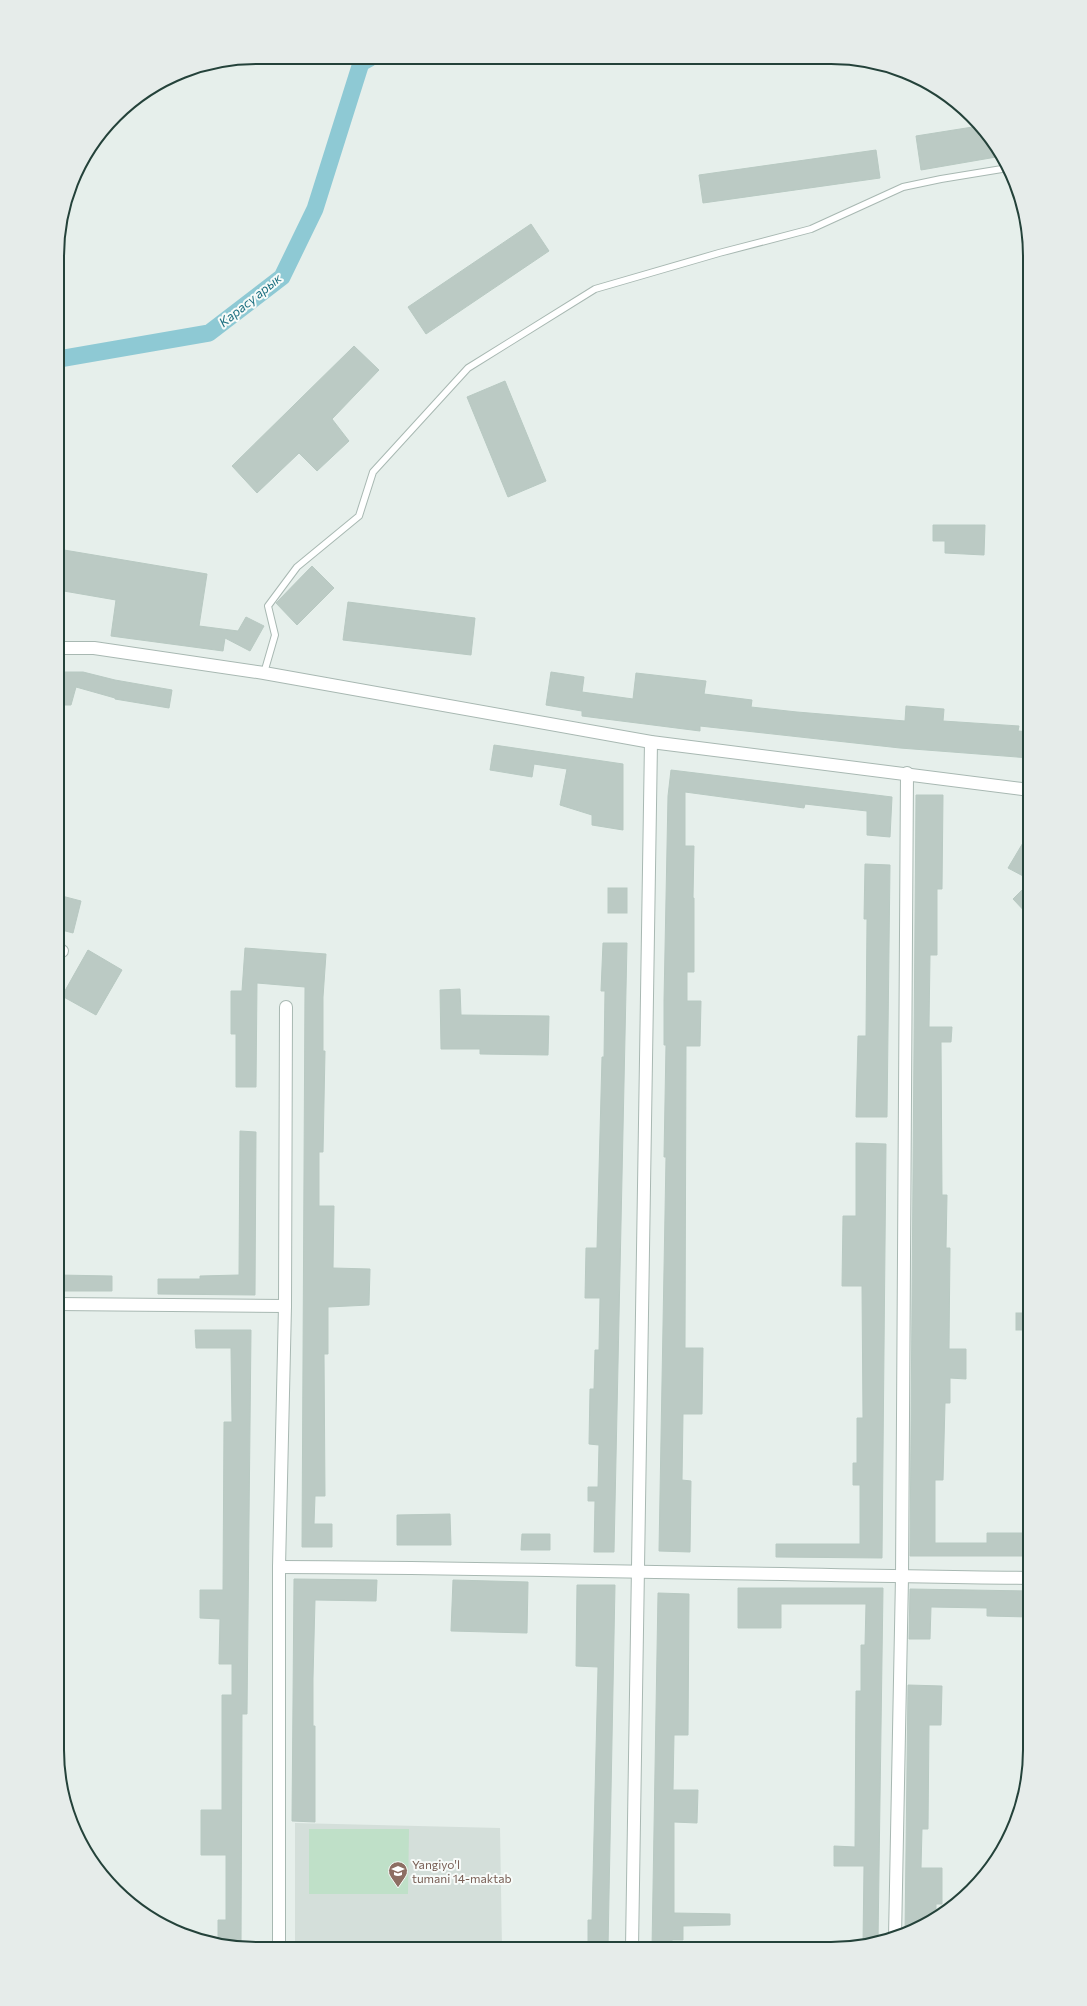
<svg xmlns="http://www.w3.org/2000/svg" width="1087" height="2006" font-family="Commissioner,sans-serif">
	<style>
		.built { fill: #d4dfda }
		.green { fill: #bfe0c8 }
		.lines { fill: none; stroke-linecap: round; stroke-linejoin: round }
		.canal { stroke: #8ec9d4; stroke-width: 17 }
		.building { fill: #bbcac4; stroke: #b8c9c2 }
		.lane-casing { stroke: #a8b8b2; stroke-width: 8 }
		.street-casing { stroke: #a8b8b2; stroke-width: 14 }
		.lane { stroke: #fff; stroke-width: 6 }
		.street { stroke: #fff; stroke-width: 12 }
		.labels { text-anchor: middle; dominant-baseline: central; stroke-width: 4; stroke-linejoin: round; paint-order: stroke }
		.education-label { font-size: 12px; fill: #785e54; stroke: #f7fbf9; text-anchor: start }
		.water-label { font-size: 13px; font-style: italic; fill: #1c6f80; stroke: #f7fbf9 }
		.rim { fill: none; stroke: #24423a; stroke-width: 2 }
	</style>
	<rect width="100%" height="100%" fill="#e6efeb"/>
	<path class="built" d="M295,1823L500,1828L502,1948L295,1947Z"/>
	<path class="green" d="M309,1829H409L408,1894H309Z"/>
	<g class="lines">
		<path class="canal" d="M59,359L209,333L282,277L315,209L361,63L370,58"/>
	</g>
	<g class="building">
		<path d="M979,126L996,145L1002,156L921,170L916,136Z"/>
		<path d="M876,150L880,178L703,203L699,175Z"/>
		<path d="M531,224L549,251L426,334L408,307Z"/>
		<path d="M354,346L379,370L332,419L349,441L317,471L299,453L257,493L232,466Z"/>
		<path d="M505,381L546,481L508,497L467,397Z"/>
		<path d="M933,525H985L984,555L945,553V541H933Z"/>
		<path d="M58,549L207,574L199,626L238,631L246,617L264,626L250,651L225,638L223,651L111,636L116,600L58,590Z"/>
		<path d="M312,566L334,588L297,625L276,603Z"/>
		<path d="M348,602L475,618L471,655L343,640Z"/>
		<path d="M58,672H83L115,680L172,690L169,708L115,699V698L76,687L71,705H58Z"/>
		<path d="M551,672L584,677L582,692L633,699L636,673L706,681L704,694L752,700L751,707L797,712L905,721L906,706L944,709L943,721L1019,726L1018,731L1030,732V758L900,748L700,726V731L582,716V711L546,705Z"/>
		<path d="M494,745L623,764V830L592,825V815L560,805L567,769L534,764L532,777L490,770Z"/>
		<path d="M671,770L892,797L890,837L867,835V811L805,804L804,808L685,792V846H694L693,898H694V972H687V1001H701L700,1046H686L685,1348H703L702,1414H683L682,1480L691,1481L690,1552L659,1551L666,1157H664L666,1045H664V1001L668,796Z"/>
		<path d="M916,795H943L942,889H937V955H930L929,1027H952L951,1042H941L942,1195H947L946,1248H950L949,1349H966V1379L950,1378V1403H945L943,1480H935V1543H987V1533H1030V1556H910Z"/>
		<path d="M1030,831V869L1025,877L1008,868Z"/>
		<path d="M865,864L890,865L887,1117H856L858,1036H866L867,919H864Z"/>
		<path d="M1030,882V917L1013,899Z"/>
		<rect x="608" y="888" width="19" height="25"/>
		<path d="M58,895L81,901L73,933L58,929Z"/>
		<path d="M603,943H627L614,1552H594L595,1501H588V1487H598L599,1445L589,1444L590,1389H594L595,1350H599L600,1298H585L586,1248H597L602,1057H604L605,991H601Z"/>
		<path d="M245,948L326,954L323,997V1051H325L323,1152H319V1206H334L333,1268L370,1269L369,1305L328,1307V1354H324L325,1496H315L314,1524H332V1547H302L305,987L257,983L256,1087H236V1034H231V991H242Z"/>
		<path d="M88,950L122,970L96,1015L62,996Z"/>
		<path d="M460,989L461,1015L549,1016L548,1055L480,1054V1049H441L440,990Z"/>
		<path d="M240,1131L256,1132L255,1295L158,1294V1279H200V1276L239,1275Z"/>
		<path d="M856,1143L886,1144L882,1558L776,1557V1544H860V1485H853V1463H857V1418H863L862,1286H842L843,1216H856Z"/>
		<path d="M58,1275L112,1276V1291H58Z"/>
		<rect x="1016" y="1313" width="14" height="17"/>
		<path d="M195,1330H251L247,1714H242L241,1947H230L218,1944V1920H226V1855H201V1810H222V1695H232V1664H219L220,1619L200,1618V1590H223L224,1422H232L231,1348H196Z"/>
		<path d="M450,1514L451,1545H397V1515Z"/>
		<path d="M522,1534H550V1550H521Z"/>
		<path d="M294,1579L377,1580L376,1601L315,1600L313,1678V1726H315V1822L292,1821Z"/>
		<path d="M453,1580L528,1582L527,1633L451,1631Z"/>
		<path d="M577,1585H615L608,1948L588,1947V1920H592L598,1667L576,1666Z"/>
		<path d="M738,1588H883L878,1941L863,1944L864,1866H834V1846L855,1847L856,1691H861V1645H865L866,1604H781V1628H738Z"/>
		<path d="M910,1589L1029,1591V1617L987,1616V1608L931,1607L930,1639H909Z"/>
		<path d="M658,1593L689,1594L688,1735H674L673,1790H698L697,1823L674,1822V1913L730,1914V1925L683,1926V1940H672V1949L652,1948Z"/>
		<path d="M908,1685L942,1686L941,1725H929L928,1829H922L921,1868H942V1904H936V1917L905,1933Z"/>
	</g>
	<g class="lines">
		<g class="lane-casing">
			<path id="lane" d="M264,673L275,635L268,606L297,567L359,516L373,472L468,368L595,289L719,253L811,229L903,187L941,179L1008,168"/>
		</g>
		<g class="street-casing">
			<g id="street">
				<path d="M58,648H94L264,673L651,742L1030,790"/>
				<path d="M58,949L62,951"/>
				<path d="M57,1304L285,1306"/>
				<path d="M279,1567C530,1568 780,1575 1030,1578"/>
				<path d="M895,1938L902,1577L907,773"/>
				<path d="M279,1947V1567L285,1306L286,1007"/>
				<path d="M632,1948L651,742"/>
			</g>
		</g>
		<use href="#lane" class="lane"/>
		<use href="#street" class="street"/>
	</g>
	<defs>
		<g id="school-pin" transform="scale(1)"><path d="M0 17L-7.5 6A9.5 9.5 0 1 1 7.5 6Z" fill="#8d6e63" stroke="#f7fbf9"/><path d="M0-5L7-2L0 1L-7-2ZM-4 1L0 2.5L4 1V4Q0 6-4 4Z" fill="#fff"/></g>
	</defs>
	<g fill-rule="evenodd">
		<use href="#school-pin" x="398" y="1871"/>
	</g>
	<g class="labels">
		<g class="education-label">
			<text x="412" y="1864">Yangiyo'l<tspan x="412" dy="14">tumani 14-maktab</tspan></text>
		</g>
		<g class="water-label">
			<text transform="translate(250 300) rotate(-39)">Карасу арык</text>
		</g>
	</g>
	<path d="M0 0H1087V2006H0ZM256 64H831A192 192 0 0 1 1023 256V1750A192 192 0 0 1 831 1942H256A192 192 0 0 1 64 1750V256A192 192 0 0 1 256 64Z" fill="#e6ecea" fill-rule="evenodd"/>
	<path class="rim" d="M256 64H831A192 192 0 0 1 1023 256V1750A192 192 0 0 1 831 1942H256A192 192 0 0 1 64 1750V256A192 192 0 0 1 256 64Z"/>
</svg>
